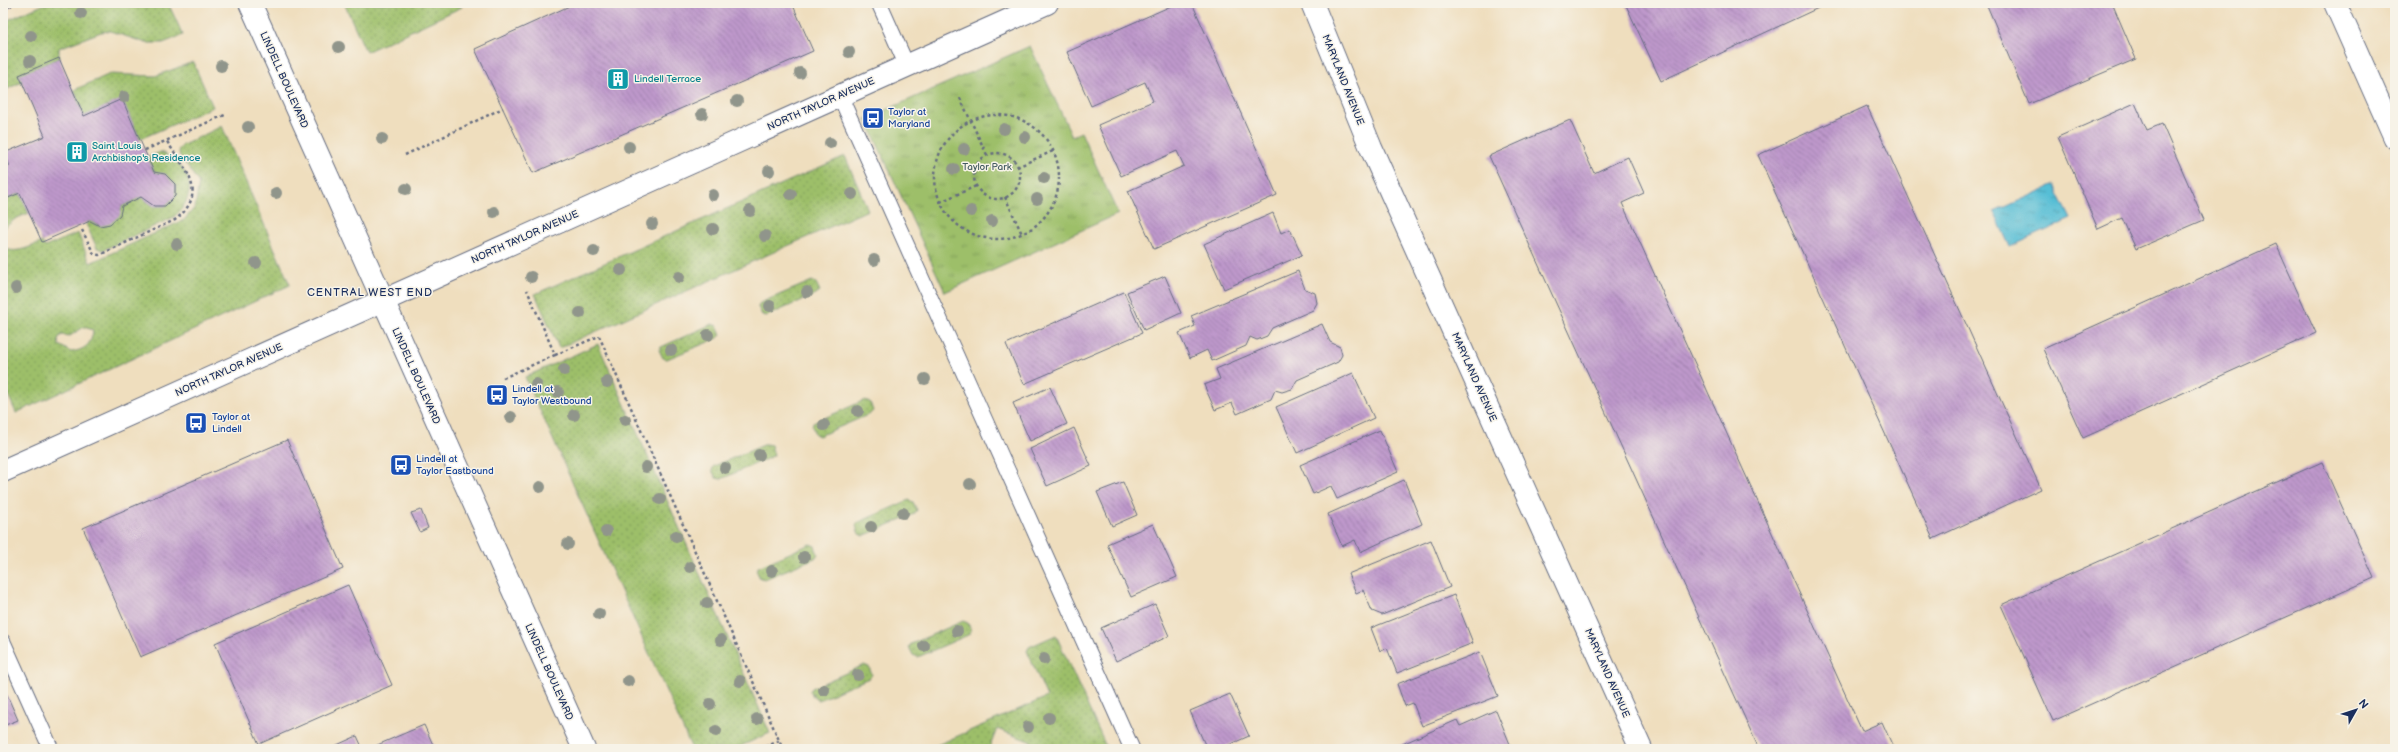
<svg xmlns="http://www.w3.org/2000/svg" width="2398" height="752" font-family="'Balsamiq Sans',sans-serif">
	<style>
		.grass { fill: url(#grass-dots); stroke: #5c7764; fill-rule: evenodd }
		.park { fill: url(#park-tufts); stroke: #5c7764 }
		.water { fill: url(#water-ripples); stroke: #39769a }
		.building { fill: url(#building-back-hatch) }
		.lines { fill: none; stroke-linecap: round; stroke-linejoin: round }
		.service-casing { stroke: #656c80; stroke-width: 17 }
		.minor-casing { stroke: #656c80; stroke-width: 24 }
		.tertiary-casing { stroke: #656c80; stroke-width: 24 }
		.secondary-casing { stroke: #656c80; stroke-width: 24 }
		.path { stroke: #656c80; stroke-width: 2.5; stroke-dasharray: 3 3; stroke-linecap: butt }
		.service { stroke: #fff; stroke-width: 15 }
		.minor { stroke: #fff; stroke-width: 22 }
		.tertiary { stroke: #fff; stroke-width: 22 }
		.secondary { stroke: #fff; stroke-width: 22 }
		.tree { fill: #90958b }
		.labels { text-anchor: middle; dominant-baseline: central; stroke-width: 3; stroke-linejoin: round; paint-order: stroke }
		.culture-label { font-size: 10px; fill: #0d838f; stroke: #f7f3e8; text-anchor: start }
		.street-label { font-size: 10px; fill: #1b2f5e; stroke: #f7f3e8 }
		.transit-label { font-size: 10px; fill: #164399; stroke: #f7f3e8; text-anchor: start }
		.park-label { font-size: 10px; fill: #425a61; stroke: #f7f3e8 }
		.neighbourhood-label { font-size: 11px; letter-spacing: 1px; fill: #1b2f5e; stroke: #f7f3e8 }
	</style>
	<defs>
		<pattern id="grass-dots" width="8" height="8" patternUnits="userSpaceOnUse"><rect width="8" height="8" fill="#9dbf69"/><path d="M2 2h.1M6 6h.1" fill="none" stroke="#7f9c5a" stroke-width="1.8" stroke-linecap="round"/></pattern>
		<pattern id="park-tufts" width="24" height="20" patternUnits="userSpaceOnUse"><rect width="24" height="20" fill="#9dbf69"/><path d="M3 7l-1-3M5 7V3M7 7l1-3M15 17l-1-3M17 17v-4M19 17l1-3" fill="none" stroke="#7f9c5a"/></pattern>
		<pattern id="water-ripples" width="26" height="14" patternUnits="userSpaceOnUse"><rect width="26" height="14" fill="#57bed5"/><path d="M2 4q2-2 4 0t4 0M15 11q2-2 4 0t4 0" fill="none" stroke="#479bb0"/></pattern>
		<pattern id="building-back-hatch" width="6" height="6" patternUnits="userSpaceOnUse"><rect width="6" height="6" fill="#be98cb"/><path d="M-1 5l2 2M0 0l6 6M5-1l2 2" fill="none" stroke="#9a7ca8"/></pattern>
	</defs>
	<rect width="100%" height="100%" fill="#f7f3e8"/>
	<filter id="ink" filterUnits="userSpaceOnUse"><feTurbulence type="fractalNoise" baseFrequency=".025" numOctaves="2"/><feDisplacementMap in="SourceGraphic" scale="8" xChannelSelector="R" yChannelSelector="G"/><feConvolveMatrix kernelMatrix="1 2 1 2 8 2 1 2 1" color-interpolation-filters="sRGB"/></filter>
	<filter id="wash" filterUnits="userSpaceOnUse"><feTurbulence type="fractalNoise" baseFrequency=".012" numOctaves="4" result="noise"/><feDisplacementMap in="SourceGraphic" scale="16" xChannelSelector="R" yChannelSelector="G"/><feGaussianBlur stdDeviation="0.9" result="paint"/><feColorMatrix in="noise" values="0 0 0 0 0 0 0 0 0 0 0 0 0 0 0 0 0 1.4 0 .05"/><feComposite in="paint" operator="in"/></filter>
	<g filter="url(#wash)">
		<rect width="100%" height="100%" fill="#efdebe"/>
		<g class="grass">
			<path d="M47,3H168L183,35L163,43H146L110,31L101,32L59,48V58L20,75L22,82L3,91V22Z"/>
			<path d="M344,3H459L462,7L366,52Z"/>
			<path d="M193,62L213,107L140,139L122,100L84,116L74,90L110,74L155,76Z"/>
			<path d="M222,126L290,285L16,413L3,383V245C10,257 32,246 42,242L45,247L78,233L90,263L184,220L195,207L199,183L180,156L178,150L183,145ZM84,327L93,330C92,345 84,350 71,352L59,345L58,340L61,335L70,336Z"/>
			<path d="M161,152C191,166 200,194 174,217L103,250L97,248L86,224L90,221L100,226C112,223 119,218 122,206L141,197L154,206H165L175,196V184L154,172L147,157Z"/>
			<path d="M845,156L868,210L559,348L535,294Z"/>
			<path d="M20,193L29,213L15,219L3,229V200Z"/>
			<path d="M812,281L816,283L820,291L816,294L767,316L762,315L758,307L760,303Z"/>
			<path d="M712,324L717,326L721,335L718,338L667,359L663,358L659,350L661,347Z"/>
			<path d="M598,344L770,733L734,749H692L525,377Z"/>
			<path d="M865,400L870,402L873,411L870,414L819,436L815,434L812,426L813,423Z"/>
			<path d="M766,444L771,445L774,455L771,457L721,479L716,478L712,470L714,466Z"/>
			<path d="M909,500L913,502L917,510L914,514L863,536L859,534L856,526L857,523Z"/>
			<path d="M810,544L815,546L818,554L815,558L765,579L760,578L756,570L758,567Z"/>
			<path d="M963,621L968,623L971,631L968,635L918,657L913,655L909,647L911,644Z"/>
			<path d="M1056,635L1107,749H1050L997,729L989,749H928L1047,697L1027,651L1029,647Z"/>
			<path d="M864,665L869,667L872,675L869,678L819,700L814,698L810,691L812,688Z"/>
		</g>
		<path class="park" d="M1030,46L1072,136L1081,132L1118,214L945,292L866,119Z"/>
		<path class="water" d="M2054,185L2071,219L2010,247L1994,212Z"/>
		<g id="blocks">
			<g class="building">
				<path d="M3,3H11L12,6L3,10Z"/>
				<path d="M576,3H792L813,51L533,173L475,49Z"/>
				<path d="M1178,3H1192L1277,195L1154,249L1128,191L1184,166L1177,151L1121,176L1098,125L1153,101L1145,82L1091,106L1067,52Z"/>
				<path d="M1625,3H1829L1661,81Z"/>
				<path d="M1986,3H2112L2136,59L2029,104Z"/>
				<path d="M59,58L84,116L122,99L154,172L165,174L175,184V196L165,206H154L141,197L122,206L120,215L110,224L100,226L90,221L42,242L20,193L8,198L3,187V169L10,166L4,153L45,136L19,75Z"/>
				<path d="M2135,103L2147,130L2162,124L2204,220L2136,249L2122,218L2098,229L2058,137Z"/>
				<path d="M1867,106L2041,489L1933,539L1758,155Z"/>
				<path d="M1570,120L1594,173L1628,157L1644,193L1622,203L1862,731L1882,722L1894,749H1759L1489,156Z"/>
				<path d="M1273,213L1281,233L1290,229L1302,255L1224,289L1204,244Z"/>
				<path d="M2276,244L2316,333L2083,438L2043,349Z"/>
				<path d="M1298,271L1305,289L1315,293L1317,303L1313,310L1272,328L1267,336L1257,340L1250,337L1246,346L1212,361L1207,350L1190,358L1179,333L1195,326L1191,316Z"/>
				<path d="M1165,276L1181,313L1144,330L1127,292Z"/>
				<path d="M1124,292L1142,333L1024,384L1006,344Z"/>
				<path d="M1322,324L1330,342L1340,347L1342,355L1338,362L1297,380L1292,389L1282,392L1275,390L1271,399L1237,414L1232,403L1215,410L1204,385L1220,379L1216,369Z"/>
				<path d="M1353,373L1374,418L1297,453L1276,407Z"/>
				<path d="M1050,387L1067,424L1030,441L1013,403Z"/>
				<path d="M1074,428L1091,466L1047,486L1030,449Z"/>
				<path d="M1380,430L1398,472L1337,499L1331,486L1313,494L1300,465Z"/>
				<path d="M287,440L343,569L140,657L83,528Z"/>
				<path d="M2322,462L2374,578L2053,721L2001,605Z"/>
				<path d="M1404,480L1422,524L1360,552L1355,540L1342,546L1328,514Z"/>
				<path d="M1123,482L1137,515L1112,526L1097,492Z"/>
				<path d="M421,510L428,528L420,532L411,513Z"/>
				<path d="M1153,524L1177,577L1131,597L1107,544Z"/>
				<path d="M1431,540L1450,587L1382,615L1372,611L1363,590L1356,593L1348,574Z"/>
				<path d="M348,585L392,685L259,744L215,643Z"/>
				<path d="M1454,595L1473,643L1397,673L1387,648L1380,651L1371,628Z"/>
				<path d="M1155,604L1169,636L1116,661L1101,628Z"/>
				<path d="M1480,652L1498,696L1422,726L1413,703L1405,706L1397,684Z"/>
				<path d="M3,686L18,720L3,726Z"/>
				<path d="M1230,694L1249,736L1220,749H1207L1190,711Z"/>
				<path d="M1496,710L1512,749H1391L1457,720L1460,726Z"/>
				<path d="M424,725L435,749H368Z"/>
				<path d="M357,736L363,749H328Z"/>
			</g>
		</g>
	</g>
	<g filter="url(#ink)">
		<use href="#blocks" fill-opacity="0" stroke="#656c80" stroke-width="1"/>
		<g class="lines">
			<g class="service-casing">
				<g id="service">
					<path d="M879,3L907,66"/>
					<path d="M840,96L1132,749"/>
					<path d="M3,642L51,749"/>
				</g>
			</g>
			<g class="minor-casing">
				<g id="minor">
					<path d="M1312,3L1371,148L1641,749"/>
					<path d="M2335,3L2395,138"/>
				</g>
			</g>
			<g class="tertiary-casing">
				<path id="tertiary" d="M3,471L1047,3"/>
			</g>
			<g class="secondary-casing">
				<path id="secondary" d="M250,3L584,749"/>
			</g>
			<g class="path">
				<path d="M960,98L987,155"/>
				<circle cx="997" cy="177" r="62"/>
				<path d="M145,150L227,114"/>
				<circle cx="997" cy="176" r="23"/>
				<path d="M405,155L503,108"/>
				<path d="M1017,167L1053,151"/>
				<path d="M1005,197L1022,234"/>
				<path d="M940,202L976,186"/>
				<path d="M82,230L94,254L99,255L175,220C210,192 185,170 166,140"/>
				<path d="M555,355L599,336L783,749"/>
				<path d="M503,378L555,355L527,290"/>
				<path d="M760,749L779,741"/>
			</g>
			<use href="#service" class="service"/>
			<use href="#minor" class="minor"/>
			<use href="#tertiary" class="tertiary"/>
			<use href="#secondary" class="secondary"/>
		</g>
		<g class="tree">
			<circle cx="81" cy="13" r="6"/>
			<circle cx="31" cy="36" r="6"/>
			<circle cx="339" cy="47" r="6"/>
			<circle cx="849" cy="52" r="6"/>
			<circle cx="30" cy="61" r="6"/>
			<circle cx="221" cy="66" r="6"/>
			<circle cx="800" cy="73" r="6"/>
			<circle cx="124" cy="97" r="6"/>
			<circle cx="737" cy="101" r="6"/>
			<circle cx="702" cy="114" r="6"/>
			<circle cx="248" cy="127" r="6"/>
			<circle cx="1004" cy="129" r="6"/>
			<circle cx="1025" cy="137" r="6"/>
			<circle cx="382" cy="139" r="6"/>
			<circle cx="830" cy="143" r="6"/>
			<circle cx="629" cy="147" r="6"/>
			<circle cx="964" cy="149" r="6"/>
			<circle cx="954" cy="169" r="6"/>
			<circle cx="769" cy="171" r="6"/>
			<circle cx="1044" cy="178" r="6"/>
			<circle cx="406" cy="189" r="6"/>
			<circle cx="276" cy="193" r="6"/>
			<circle cx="791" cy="194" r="6"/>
			<circle cx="852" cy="194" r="6"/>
			<circle cx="713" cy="195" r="6"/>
			<circle cx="1037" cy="199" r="6"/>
			<circle cx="750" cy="211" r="6"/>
			<circle cx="971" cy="211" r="6"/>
			<circle cx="494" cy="212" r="6"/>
			<circle cx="992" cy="221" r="6"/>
			<circle cx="652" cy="224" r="6"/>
			<circle cx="713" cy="229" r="6"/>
			<circle cx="765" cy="236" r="6"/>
			<circle cx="177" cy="244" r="6"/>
			<circle cx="594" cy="251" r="6"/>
			<circle cx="874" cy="260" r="6"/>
			<circle cx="256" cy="263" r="6"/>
			<circle cx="621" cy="270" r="6"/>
			<circle cx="531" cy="277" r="6"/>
			<circle cx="679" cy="277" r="6"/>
			<circle cx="16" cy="288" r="6"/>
			<circle cx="807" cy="292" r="6"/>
			<circle cx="770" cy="306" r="6"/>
			<circle cx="580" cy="313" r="6"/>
			<circle cx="708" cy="335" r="6"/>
			<circle cx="671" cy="350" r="6"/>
			<circle cx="564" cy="370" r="6"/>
			<circle cx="925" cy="379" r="6"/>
			<circle cx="607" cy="382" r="6"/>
			<circle cx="536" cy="384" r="6"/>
			<circle cx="558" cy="392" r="6"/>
			<circle cx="858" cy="411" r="6"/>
			<circle cx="574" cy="415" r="6"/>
			<circle cx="511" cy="417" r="6"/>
			<circle cx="625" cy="420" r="6"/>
			<circle cx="824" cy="425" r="6"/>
			<circle cx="759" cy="455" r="6"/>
			<circle cx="646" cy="467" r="6"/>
			<circle cx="725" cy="468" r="6"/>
			<circle cx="970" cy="484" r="6"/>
			<circle cx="540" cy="487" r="6"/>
			<circle cx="660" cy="499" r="6"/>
			<circle cx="903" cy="513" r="6"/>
			<circle cx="871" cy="527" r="6"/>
			<circle cx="606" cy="531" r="6"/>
			<circle cx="676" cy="536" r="6"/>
			<circle cx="568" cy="544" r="6"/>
			<circle cx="804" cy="557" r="6"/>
			<circle cx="690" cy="567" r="6"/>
			<circle cx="772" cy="571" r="6"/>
			<circle cx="707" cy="603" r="6"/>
			<circle cx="599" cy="614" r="6"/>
			<circle cx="957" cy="631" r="6"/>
			<circle cx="721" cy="640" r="6"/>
			<circle cx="924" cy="646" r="6"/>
			<circle cx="1044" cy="659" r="6"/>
			<circle cx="858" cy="675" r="6"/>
			<circle cx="628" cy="681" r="6"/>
			<circle cx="740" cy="681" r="6"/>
			<circle cx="824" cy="690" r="6"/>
			<circle cx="710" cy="704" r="6"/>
			<circle cx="1049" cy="718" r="6"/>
			<circle cx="757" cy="719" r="6"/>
			<circle cx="1028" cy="727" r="6"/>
			<circle cx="716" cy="731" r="6"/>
		</g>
	</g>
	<defs>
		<g id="building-square" transform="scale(1.15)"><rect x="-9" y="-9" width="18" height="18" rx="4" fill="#0f9aa8" stroke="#f7f3e8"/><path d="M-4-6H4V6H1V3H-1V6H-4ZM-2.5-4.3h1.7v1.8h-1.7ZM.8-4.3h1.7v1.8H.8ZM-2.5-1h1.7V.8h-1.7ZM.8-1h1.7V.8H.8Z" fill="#fff"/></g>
		<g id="bus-square" transform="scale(1.15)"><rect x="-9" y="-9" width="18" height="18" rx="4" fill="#1a4fb4" stroke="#f7f3e8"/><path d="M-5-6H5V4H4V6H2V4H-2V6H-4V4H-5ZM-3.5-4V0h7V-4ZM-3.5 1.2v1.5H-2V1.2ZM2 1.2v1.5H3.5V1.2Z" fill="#fff"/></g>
	</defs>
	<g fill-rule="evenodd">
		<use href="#building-square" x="618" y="79"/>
		<use href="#bus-square" x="873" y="118"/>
		<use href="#building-square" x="77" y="152"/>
		<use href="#bus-square" x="497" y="395"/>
		<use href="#bus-square" x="196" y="423"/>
		<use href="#bus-square" x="401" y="465"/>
	</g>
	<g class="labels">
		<g class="culture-label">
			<text x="634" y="79">Lindell Terrace</text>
			<text x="92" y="146">Saint Louis<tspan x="92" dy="12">Archbishop's Residence</tspan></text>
		</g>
		<g class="street-label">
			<text transform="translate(284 80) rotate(66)">LINDELL BOULEVARD</text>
			<text transform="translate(1343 80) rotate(68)">MARYLAND AVENUE</text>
			<text transform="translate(821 104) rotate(-24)">NORTH TAYLOR AVENUE</text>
			<text transform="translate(525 237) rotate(-24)">NORTH TAYLOR AVENUE</text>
			<text transform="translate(229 370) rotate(-24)">NORTH TAYLOR AVENUE</text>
			<text transform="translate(416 376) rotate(66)">LINDELL BOULEVARD</text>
			<text transform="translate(1474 377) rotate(66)">MARYLAND AVENUE</text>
			<text transform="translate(549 672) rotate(66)">LINDELL BOULEVARD</text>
			<text transform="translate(1607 673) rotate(66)">MARYLAND AVENUE</text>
		</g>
		<g class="transit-label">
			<text x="888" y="112">Taylor at<tspan x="888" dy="12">Maryland</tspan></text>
			<text x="512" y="389">Lindell at<tspan x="512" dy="12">Taylor Westbound</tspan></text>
			<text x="212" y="417">Taylor at<tspan x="212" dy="12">Lindell</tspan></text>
			<text x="416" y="459">Lindell at<tspan x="416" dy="12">Taylor Eastbound</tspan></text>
		</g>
		<g class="park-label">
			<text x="987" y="167">Taylor Park</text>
		</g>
		<g class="neighbourhood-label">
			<text x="370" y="292">CENTRAL WEST END</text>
		</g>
	</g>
	<rect width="2398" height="752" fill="none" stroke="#f7f3e8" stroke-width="16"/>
	<g transform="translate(2356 710) rotate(51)" stroke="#f7f3e8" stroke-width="3" paint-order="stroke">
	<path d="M0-3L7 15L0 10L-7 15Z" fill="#1b2f5e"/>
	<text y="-6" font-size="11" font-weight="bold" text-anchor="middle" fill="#1b2f5e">N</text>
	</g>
</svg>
